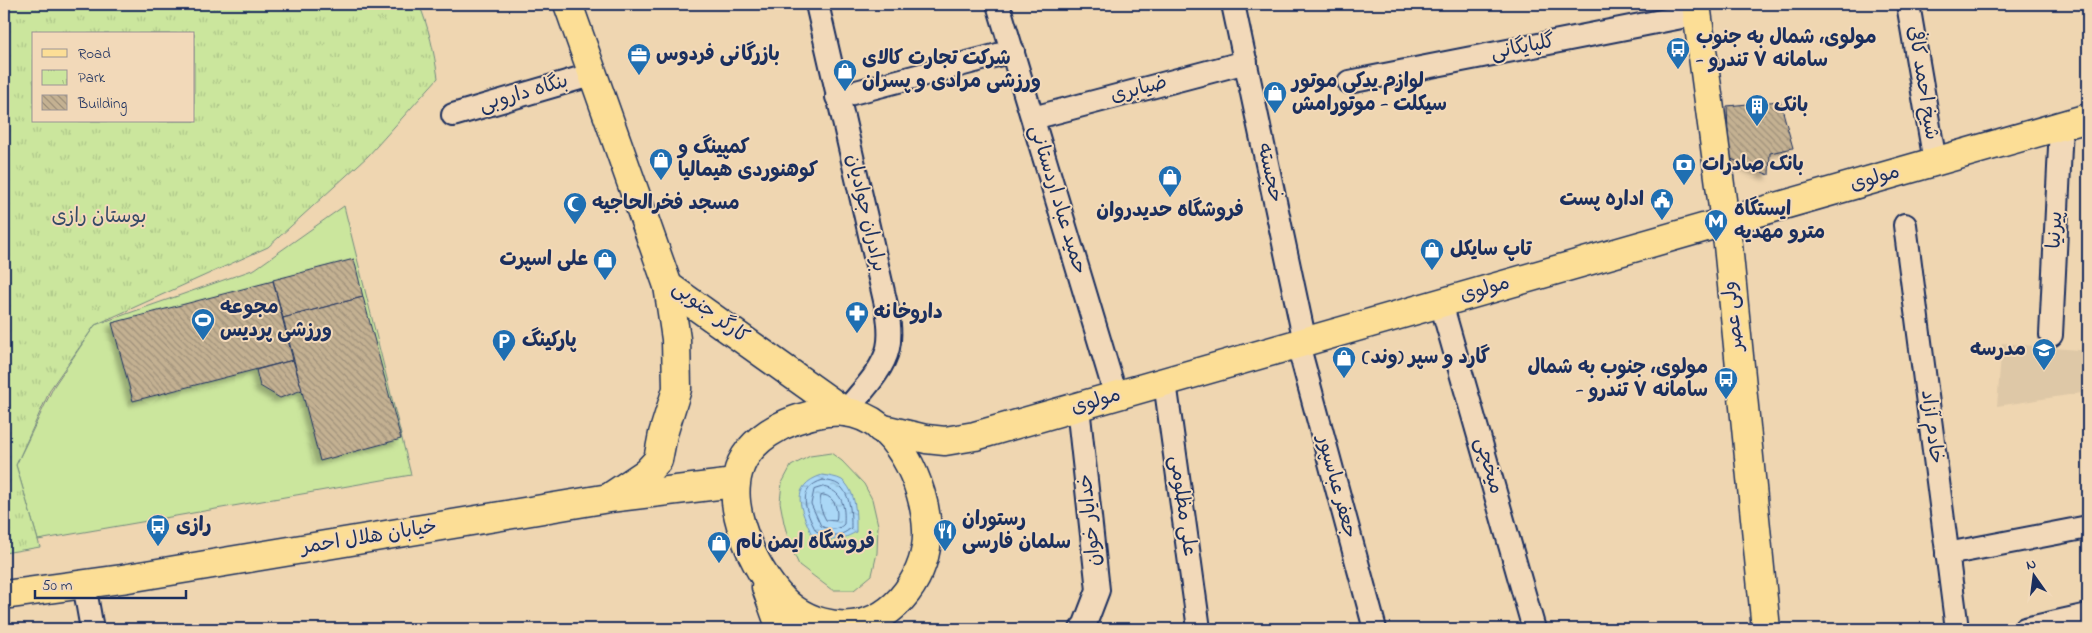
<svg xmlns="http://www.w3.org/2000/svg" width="2092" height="633" font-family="'Indie Flower','Playpen Sans Arabic',sans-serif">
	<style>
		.built { fill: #dec8a7 }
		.green { fill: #cbe69d; stroke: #738a7e }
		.park { fill: url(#park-tufts); stroke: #738a7e; fill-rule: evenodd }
		.water { fill: url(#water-ripples); stroke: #7194b9 }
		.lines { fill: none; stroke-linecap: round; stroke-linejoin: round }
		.shore { stroke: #54729b; stroke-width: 1 }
		.building { fill: url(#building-back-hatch); stroke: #1b2f5e; filter: url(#shadow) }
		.minor-casing { stroke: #1b2f5e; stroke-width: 26 }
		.major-casing { stroke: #1b2f5e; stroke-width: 31 }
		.minor { stroke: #f2d9b9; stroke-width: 22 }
		.major { stroke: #fcde96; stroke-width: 28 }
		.labels { text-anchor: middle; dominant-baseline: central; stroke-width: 4; stroke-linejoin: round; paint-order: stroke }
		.poi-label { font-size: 20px; font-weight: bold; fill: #1b2f5e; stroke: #f2d9b9; text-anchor: start }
		.street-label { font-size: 20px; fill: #1b2f5e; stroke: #f2d9b9 }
		.park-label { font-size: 20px; fill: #354a67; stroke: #f2d9b9 }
	</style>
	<defs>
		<pattern id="park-tufts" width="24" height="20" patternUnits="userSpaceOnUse" patternTransform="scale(1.25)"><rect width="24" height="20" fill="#cbe69d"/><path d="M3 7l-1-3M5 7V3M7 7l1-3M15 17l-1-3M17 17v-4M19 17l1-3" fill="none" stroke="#aec68a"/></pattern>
		<pattern id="water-ripples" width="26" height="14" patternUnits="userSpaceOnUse" patternTransform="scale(1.25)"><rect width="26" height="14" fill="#aad7f6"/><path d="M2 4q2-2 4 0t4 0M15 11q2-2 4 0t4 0" fill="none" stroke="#92b9d5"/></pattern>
		<pattern id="building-back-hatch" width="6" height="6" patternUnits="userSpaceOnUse" patternTransform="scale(1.25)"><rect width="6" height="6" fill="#c4b192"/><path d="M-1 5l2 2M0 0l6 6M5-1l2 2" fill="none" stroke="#9e907a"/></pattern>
		<filter id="shadow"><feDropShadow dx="-4.5" dy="4.5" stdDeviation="2.5" flood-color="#0004"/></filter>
	</defs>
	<rect width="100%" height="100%" fill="#efd6b1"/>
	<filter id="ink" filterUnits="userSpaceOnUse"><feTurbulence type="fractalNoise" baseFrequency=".02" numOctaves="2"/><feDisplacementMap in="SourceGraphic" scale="10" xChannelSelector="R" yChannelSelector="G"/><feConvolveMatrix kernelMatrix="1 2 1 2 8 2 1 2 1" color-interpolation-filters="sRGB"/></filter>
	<g filter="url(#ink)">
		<path class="built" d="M2002,343L2088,351V392L1997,406Z"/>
		<g class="green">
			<path d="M344,206L411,475L38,540L16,465L54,386L95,325L255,269Z"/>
			<path d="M831,453L842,461L864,484L872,499L878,525L877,553L872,575L854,590H832L799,565L790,545L784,523L780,502L782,483L791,466L810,456Z"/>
		</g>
		<path class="park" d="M4,4H419C429,28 434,52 438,78L368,156L268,247L95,325L51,388L16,465L40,547L4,553ZM34,34H194V121H34Z"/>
		<path class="water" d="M822,475C828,476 837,477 842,480C857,492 856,515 856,532C838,542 831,542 812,535C801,510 788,486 822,475Z"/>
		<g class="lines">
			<g class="shore">
				<path d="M823,480C828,481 835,482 839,485C851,495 851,514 851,528C840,538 829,536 816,531C806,512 795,488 823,480Z"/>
				<path d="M823,487C843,491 845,506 844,524C838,531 829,530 821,526L811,504L814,490Z"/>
				<path d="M824,495C835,497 839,511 836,521L826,520C822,512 818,505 821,496Z"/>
			</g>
		</g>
		<g class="building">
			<path d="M1780,101L1793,148L1770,153L1769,175L1729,158L1727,106Z"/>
			<path d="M354,259L363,297L283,318L273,280Z"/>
			<path d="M273,281L293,360L133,401L112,323Z"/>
			<path d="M363,297L401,439L320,461L283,318Z"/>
			<path d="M293,360L302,390L280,398L260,386L256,370Z"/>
		</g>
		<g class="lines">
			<g class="minor-casing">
				<g id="minor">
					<path d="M817,4L887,309C889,321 891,335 888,348C883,371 860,393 845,412"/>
					<path d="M998,4L1116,396"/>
					<path d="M1233,4L1305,342"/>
					<path d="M1908,4L1935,162"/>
					<path d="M1349,82L1697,14"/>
					<path d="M837,97L1013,51"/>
					<path d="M453,115L594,74"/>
					<path d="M1033,118L1246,62"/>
					<path d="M1905,225L1957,629"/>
					<path d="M1441,303L1534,629"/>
					<path d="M2051,335L2061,126"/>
					<path d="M1298,344L1375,629"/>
					<path d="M1165,382L1199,629"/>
					<path d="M1078,407L1098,590L1085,624L1081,629"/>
					<path d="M1947,554L2088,527"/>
					<path d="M84,584L92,629"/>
					<path d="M2025,629L2088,615"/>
				</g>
			</g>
			<g class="major-casing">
				<g id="major">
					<path d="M568,4L668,286L676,339L677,389L663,434L658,460L646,473L613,495"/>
					<path d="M1696,4L1728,245L1766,629"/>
					<path d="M668,286L845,412"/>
					<path d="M827,412C833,412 839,411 845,412C897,418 925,485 927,530C929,573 896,621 852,625C832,627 811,621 795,610C763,588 731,522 736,484C740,439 788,418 827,412Z"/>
					<path d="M880,428L926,439L945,441L975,436L2088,118"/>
					<path d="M766,587L781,629"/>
					<path d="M4,595L122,579L609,498L735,483"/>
				</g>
			</g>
			<use href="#minor" class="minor"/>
			<use href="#major" class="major"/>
		</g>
	</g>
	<defs>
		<g id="bus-pin" transform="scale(1.25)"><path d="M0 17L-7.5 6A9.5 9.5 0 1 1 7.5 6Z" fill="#1f6fb2" stroke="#f2d9b9"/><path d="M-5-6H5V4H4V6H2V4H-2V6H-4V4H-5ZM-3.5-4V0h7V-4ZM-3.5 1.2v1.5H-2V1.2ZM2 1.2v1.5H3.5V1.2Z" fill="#fff"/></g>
		<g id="office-pin" transform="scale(1.25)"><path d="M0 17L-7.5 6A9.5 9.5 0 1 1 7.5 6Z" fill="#1f6fb2" stroke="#f2d9b9"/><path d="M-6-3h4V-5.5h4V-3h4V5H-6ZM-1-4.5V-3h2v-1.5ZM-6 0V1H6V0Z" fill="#fff"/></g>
		<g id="shop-pin" transform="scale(1.25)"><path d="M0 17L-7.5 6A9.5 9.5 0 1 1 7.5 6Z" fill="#1f6fb2" stroke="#f2d9b9"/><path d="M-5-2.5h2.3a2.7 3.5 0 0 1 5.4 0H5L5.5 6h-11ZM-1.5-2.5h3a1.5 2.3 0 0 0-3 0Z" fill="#fff"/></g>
		<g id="building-pin" transform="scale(1.25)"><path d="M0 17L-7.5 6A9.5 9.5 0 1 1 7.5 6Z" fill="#1f6fb2" stroke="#f2d9b9"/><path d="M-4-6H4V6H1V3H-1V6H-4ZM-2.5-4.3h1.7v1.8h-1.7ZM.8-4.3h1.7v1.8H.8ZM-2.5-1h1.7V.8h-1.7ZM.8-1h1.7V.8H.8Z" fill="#fff"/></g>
		<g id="bank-pin" transform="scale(1.25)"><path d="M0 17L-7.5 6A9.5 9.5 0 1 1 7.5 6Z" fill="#1f6fb2" stroke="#f2d9b9"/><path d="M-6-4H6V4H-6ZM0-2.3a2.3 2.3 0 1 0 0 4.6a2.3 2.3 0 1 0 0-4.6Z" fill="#fff"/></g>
		<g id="civic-pin" transform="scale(1.25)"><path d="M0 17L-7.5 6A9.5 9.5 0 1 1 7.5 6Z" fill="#1f6fb2" stroke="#f2d9b9"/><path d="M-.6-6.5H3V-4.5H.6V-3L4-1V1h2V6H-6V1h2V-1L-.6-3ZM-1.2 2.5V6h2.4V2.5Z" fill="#fff"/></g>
		<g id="mosque-pin" transform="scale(1.25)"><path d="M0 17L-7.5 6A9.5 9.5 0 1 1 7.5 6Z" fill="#1f6fb2" stroke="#f2d9b9"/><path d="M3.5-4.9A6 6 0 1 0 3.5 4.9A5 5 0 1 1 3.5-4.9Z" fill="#fff"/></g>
		<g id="metro-pin" transform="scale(1.25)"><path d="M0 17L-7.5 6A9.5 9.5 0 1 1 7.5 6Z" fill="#1f6fb2" stroke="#f2d9b9"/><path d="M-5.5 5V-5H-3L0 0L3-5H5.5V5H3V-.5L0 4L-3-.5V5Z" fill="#fff"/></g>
		<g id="pharmacy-pin" transform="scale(1.25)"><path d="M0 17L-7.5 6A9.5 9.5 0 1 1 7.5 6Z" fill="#1f6fb2" stroke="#f2d9b9"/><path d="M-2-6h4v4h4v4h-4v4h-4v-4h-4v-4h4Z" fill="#fff"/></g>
		<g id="stadium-pin" transform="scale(1.25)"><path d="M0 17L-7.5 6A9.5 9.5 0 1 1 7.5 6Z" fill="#1f6fb2" stroke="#f2d9b9"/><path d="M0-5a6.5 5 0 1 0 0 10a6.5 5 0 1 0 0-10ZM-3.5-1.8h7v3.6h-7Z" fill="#fff"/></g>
		<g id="parking-pin" transform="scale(1.25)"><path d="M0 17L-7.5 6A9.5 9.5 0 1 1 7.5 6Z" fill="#1f6fb2" stroke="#f2d9b9"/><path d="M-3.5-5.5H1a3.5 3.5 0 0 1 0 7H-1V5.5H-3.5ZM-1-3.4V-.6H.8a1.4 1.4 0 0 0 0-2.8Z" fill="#fff"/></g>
		<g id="school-pin" transform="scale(1.25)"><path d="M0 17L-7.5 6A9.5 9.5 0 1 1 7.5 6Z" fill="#1f6fb2" stroke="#f2d9b9"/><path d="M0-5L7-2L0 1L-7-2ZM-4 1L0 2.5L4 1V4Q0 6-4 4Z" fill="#fff"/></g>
		<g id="restaurant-pin" transform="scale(1.25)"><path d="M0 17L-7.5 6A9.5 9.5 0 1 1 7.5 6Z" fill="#1f6fb2" stroke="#f2d9b9"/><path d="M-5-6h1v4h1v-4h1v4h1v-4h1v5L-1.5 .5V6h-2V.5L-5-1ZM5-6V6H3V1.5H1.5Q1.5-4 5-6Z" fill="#fff"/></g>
	</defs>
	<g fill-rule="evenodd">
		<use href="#bus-pin" x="1678" y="49"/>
		<use href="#office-pin" x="639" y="55"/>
		<use href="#shop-pin" x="845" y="71"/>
		<use href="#shop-pin" x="1275" y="93"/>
		<use href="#building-pin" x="1757" y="106"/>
		<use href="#shop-pin" x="661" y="160"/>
		<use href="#bank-pin" x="1684" y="165"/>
		<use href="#shop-pin" x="1170" y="177"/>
		<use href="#civic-pin" x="1662" y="200"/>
		<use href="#mosque-pin" x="575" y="204"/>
		<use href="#metro-pin" x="1716" y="221"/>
		<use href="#shop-pin" x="1432" y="250"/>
		<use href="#shop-pin" x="605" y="260"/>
		<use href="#pharmacy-pin" x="857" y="313"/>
		<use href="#stadium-pin" x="203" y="320"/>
		<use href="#parking-pin" x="504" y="341"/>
		<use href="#school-pin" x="2044" y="350"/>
		<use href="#shop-pin" x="1344" y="358"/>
		<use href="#bus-pin" x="1726" y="379"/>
		<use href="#bus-pin" x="158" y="526"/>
		<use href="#restaurant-pin" x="945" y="531"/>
		<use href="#shop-pin" x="719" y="543"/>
	</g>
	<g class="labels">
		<g class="poi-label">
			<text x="1696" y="38">مولوی، شمال به جنوب<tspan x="1696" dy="23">- سامانه ۷ تندرو</tspan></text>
			<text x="656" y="55">بازرگانی فردوس</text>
			<text x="862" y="59">شرکت تجارت کالای<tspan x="862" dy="23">ورزشی مرادی و پسران</tspan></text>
			<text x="1292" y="82">لوازم یدکی موتور<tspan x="1292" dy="23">سیکلت - موتورامش</tspan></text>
			<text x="1774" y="106">بانک</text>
			<text x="678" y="148">کمپینگ و<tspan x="678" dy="23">کوهنوردی هیمالیا</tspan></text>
			<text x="1702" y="165">بانک صادرات</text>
			<text x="1644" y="200" text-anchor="end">اداره پست</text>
			<text x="592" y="204">مسجد فخرالحاجیه</text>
			<text x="1734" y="210">ایستگاه<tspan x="1734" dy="23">مترو مهدیه</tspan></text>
			<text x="1170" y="211" text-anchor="middle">فروشگاه حدیدروان</text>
			<text x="1450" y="250">تاپ سایکل</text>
			<text x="588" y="260" text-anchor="end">علی اسپرت</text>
			<text x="220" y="308">مجوعه<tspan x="220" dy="23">ورزشی پردیس</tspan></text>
			<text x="874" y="313">داروخانه</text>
			<text x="522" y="341">پارکینگ</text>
			<text x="2026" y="350" text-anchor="end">مدرسه</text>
			<text x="1362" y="358">گارد و سپر (وند)</text>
			<text x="1708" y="368" text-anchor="end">مولوی، جنوب به شمال<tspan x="1708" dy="23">- سامانه ۷ تندرو</tspan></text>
			<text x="962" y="520">رستوران<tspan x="962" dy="23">سلمان فارسی</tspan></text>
			<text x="176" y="526">رازی</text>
			<text x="736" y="543">فروشگاه ایمن نام</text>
		</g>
		<g class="street-label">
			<text transform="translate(1523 48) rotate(-11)">گلپایگانی</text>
			<text transform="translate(1922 83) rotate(81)">شیخ احمد کافی</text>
			<text transform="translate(1139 90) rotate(-15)">ضیابری</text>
			<text transform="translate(524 94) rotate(-16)">بنگاه داروبی</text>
			<text transform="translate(1269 173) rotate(78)">خجسته</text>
			<text transform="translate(1875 179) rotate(-16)">مولوی</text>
			<text transform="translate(1057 200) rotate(73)">حمید عباد اردستانی</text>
			<text transform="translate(865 213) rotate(77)">برادران جوادیان</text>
			<text transform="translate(2056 230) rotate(-87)">پیرنیا</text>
			<text transform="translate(1485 290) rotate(-16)">مولوی</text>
			<text transform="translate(710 313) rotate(37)">کارگر جنوبی</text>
			<text transform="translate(1734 316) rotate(-96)">ولی عصر</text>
			<text transform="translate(1096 402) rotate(-16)">مولوی</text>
			<text transform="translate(1931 427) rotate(83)">خادم آزاد</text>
			<text transform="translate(1488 466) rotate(74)">میخچی</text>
			<text transform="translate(1336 487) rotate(75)">جعفر عباسپور</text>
			<text transform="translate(1182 506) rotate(82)">علی مظلومی</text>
			<text transform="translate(1091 520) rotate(-96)">خدایار خوان</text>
			<text transform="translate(369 538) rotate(-9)">خیابان هلال احمر</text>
		</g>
		<g class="park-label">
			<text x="99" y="217">بوستان رازی</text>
		</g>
	</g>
	<rect width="2092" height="633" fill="none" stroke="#f2d9b9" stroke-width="20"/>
	<rect x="10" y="10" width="2072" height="613" fill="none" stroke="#1b2f5e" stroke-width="2" filter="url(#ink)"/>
	<rect x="32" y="32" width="162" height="90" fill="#f2d9b9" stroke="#9c9595"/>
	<rect x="42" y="49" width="25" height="8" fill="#fcde96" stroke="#9c9595"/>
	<text x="78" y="58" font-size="15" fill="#1b2f5e">Road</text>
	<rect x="42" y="70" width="25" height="15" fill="url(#park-tufts)" stroke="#9c9595"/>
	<text x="78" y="82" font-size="15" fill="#1b2f5e">Park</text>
	<rect x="42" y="95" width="25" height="15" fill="url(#building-back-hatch)" stroke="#9c9595"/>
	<text x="78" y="108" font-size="15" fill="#1b2f5e">Building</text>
	<g transform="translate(2034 576) rotate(346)" stroke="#f2d9b9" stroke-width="4" paint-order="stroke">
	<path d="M0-4L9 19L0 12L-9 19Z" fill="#1b2f5e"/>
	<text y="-8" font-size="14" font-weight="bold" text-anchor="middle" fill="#1b2f5e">N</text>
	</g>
	<path d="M35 590v8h151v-8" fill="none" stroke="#1b2f5e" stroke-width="2.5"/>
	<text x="42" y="590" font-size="15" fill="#1b2f5e" stroke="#f2d9b9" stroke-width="4" paint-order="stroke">50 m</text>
</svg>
